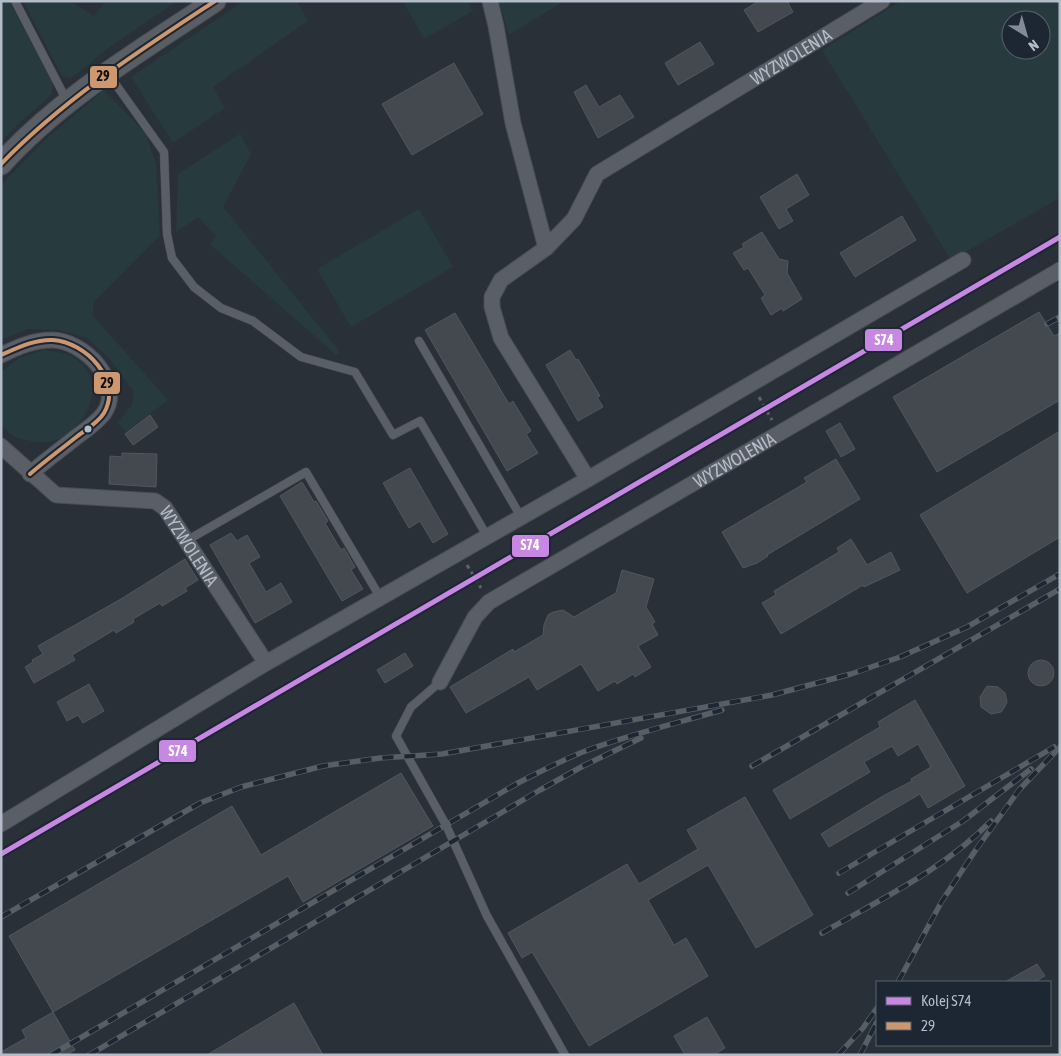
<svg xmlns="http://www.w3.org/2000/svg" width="1061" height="1056" font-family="'Asap Condensed',sans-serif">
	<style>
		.green { fill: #273a3e; fill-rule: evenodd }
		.building { fill: #444950; stroke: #52575f }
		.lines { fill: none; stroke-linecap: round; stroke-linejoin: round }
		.lane-casing { stroke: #484c53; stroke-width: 9 }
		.street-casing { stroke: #484c53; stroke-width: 17 }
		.secondary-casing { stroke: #484c53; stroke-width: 23 }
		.path { stroke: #5d636a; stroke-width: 3; stroke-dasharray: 4 4; stroke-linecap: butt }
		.lane { stroke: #5a5e66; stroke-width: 8 }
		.street { stroke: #5a5e66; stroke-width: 15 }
		.secondary { stroke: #595d64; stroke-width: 21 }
		.rail-casing { stroke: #595d64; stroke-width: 5.5 }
		.rail { stroke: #1d2633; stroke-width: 4; stroke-dasharray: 11; stroke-linecap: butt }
		.bus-1-casing { stroke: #1d2633; stroke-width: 8 }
		.bus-1 { stroke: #cd976f; stroke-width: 4 }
		.rail-1-casing { stroke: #1d2633; stroke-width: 9 }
		.rail-1 { stroke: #c787e3; stroke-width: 5 }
		.bus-dot { fill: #b4bcc9; stroke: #1d2633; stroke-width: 2 }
		.labels { text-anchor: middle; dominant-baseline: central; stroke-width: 5; stroke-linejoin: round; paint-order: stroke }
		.street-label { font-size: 18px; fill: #b4bcc9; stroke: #1d2633 }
		.line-badge { stroke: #1d2633; stroke-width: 2 }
		.badge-label { font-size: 14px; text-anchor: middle; font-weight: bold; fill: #fff }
		.pale-badge-label { font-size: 14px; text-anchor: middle; font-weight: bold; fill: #111 }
	</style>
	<rect width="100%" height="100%" fill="#2a3038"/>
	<g class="green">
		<path d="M1,1H9L53,83L51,95L19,123L1,142Z"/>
		<path d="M23,1H70L94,16L106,1H177L114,44L71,78L62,76Z"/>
		<path d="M244,1H297L308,21L213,87L225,108L173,143L131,77Z"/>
		<path d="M403,1H467L473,11L424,39Z"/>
		<path d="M499,1H564L509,35Z"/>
		<path d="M901,1H1060V198L951,260L822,50ZM1011,20H1041V50H1011Z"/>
		<path d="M104,90L146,134L156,164L160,235L93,303V316L168,400L126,432L118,423L132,405L134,392L110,359L87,338L59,330L28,329L1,340V185L45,140Z"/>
		<path d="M240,134L251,154L223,207L340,352L336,355L210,244L216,236L198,217L176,232L178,174Z"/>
		<path d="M419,209L453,267L351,327L317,269Z"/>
		<path d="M44,350C56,352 68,353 77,360C107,382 89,424 60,438C57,439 53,442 50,442C43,443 33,442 27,440C22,439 16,438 12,435C8,433 5,428 1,424V372L19,358Z"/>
	</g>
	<g class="building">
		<path d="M759,1H787L793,12L758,32L744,10Z"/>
		<path d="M700,42L714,64L678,85L665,63Z"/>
		<path d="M454,63L483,114L412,155L382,104Z"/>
		<path d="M586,85L599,107L620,95L634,117L598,138L574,92Z"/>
		<path d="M797,174L809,195L786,209L793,221L779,229L760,197Z"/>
		<path d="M902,216L916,240L855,277L840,253Z"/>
		<path d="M762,232L779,259L788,261L787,273L802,299L783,311L782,308L771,315L761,298L765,295L748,268L744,270L733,253L744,247L742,244Z"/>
		<path d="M1039,312L1054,336L1060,333V400L937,472L893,397Z"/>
		<path d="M455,313L509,404L513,401L531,431L526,434L538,453L507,471L425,330Z"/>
		<path d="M570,350L576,360L578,359L600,396L597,397L603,407L578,421L546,365Z"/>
		<path d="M150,415L158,427L133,445L125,434Z"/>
		<path d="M840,423L855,449L841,457L826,431Z"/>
		<path d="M1060,431V537L967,593L920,515Z"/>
		<path d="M122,453L157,454L156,487L109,484L110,456L122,457Z"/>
		<path d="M836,459L860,499L767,555L768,556L757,563L743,568L722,532L807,482L804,478Z"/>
		<path d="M410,468L448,534L433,543L420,521L409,528L383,483Z"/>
		<path d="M302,482L314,502L316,501L328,521L325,523L341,550L344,548L355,567L351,570L363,589L342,601L280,496Z"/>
		<path d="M231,533L237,541L247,535L260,557L249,563L266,592L281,583L292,602L255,623L210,545Z"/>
		<path d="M851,539L867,565L891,552L900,570L864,587L863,585L781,634L762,603L776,595L774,591L839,552L837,548Z"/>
		<path d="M185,559L198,580L185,588L187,591L162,606L160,603L133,619L134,622L116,633L114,630L72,655L75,660L34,683L25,667L33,662L32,660L43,654L38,646L121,599Z"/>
		<path d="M622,570L654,579L646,607L655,622L652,624L658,635L638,646L651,667L635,677L633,674L617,684L615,681L598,691L581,664L537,690L529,677L466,713L450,687L513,649L514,652L543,635L544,625L548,615L553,612L563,610L574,617L616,593Z"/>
		<path d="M405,653L413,666L385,683L377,670Z"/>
		<circle cx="1041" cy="673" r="13"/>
		<path d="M89,684L104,711L83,723L78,715L67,721L57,702Z"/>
		<path d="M987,686L998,687L1005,693L1007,702L1004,708L1001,712L991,714L981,707L980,697Z"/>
		<path d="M915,700L965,786L928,808L920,794L829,847L821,834L883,796L912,781L911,779L931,767L918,744L898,756L892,746L864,762L870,772L790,819L773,790L880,727L878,722Z"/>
		<path d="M401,773L433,826L303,902L288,876L53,1012L9,936L232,806L261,855Z"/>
		<path d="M745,797L813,915L756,948L708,865L648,900L674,945L686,938L708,976L589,1046L532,952L522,958L508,933L627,864L639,884L698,849L687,830Z"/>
		<path d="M1037,964L1045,976L1034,982H1005Z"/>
		<path d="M294,1003L323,1055H207Z"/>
		<path d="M53,1012L75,1050L66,1055H1V1052L26,1038L22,1030Z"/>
		<path d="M707,1017L725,1048L714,1055H685L674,1036Z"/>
	</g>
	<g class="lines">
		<g class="lane-casing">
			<g id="lane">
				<path d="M15,1L67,101"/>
				<path d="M109,75L164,152L167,234L172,258L194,287L221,308L253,321L301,357L355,372L393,435L420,421L487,536"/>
				<path d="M419,341L521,517"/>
				<path d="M186,541L306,472L380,597"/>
				<path d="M440,682L411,707L396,736L446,825L487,916L565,1055"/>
			</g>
		</g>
		<g class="street-casing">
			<g id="street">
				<path id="s1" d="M490,1L496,26L513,123L546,248L574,219L597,174L882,1"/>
				<path d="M546,248L501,280L492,297V307L501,338L588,479"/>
				<path d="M1,355C18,347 33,340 52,340C83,340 125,382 104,413C97,423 84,431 75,438C60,450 45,461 30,474"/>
				<path id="s2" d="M1,446L56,495L155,501L165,508L266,663"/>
				<path id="s3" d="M440,682L475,617L489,602L1060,270"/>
				<path d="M1,824L266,663L588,479L963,260"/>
			</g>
		</g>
		<g class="secondary-casing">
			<path id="secondary" d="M1,164C60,98 142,50 215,1"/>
		</g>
		<g class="path">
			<path d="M759,397L772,420"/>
			<path d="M467,565L481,588"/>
		</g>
		<use href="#lane" class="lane"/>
		<use href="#street" class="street"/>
		<use href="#secondary" class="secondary"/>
		<g class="rail-casing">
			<g id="rail">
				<path d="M1047,324L1060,317"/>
				<path d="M752,766L1060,589"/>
				<path d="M839,873L1054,747"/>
				<path d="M848,893L963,821L1031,769"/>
				<path d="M1,917L200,803L241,787L323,766L380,758L442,754L772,695L851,674L900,657L967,627L1060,574"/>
				<path d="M822,933C881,899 943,870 991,821"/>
				<path d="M898,982L942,901L975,851L1019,790L1060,747"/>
				<path d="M51,1055L518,783C541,771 564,759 588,750C632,734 677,723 722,710"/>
				<path d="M89,1055L540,790L583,766L641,738"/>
				<path d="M838,1055L863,1028L877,1008"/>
				<path d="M860,1055L877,1022"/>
			</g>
		</g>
		<use href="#rail" class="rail"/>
		<g class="bus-1-casing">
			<g id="bus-1">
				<path d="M1,164C64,99 139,51 215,1"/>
				<path d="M1,355C17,348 35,339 53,340C85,342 123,380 104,413C98,423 85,430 75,438C60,450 45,461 30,474"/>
			</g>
		</g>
		<use href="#bus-1" class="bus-1"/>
		<g class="rail-1-casing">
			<path id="rail-1" d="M1,854L1060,237"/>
		</g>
		<use href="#rail-1" class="rail-1"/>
	</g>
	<circle class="bus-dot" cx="88" cy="429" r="4.5"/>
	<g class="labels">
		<g class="street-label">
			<text stroke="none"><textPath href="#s1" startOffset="571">WYZWOLENIA</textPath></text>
			<text stroke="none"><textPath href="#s3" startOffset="378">WYZWOLENIA</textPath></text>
			<text stroke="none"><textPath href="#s2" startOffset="230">WYZWOLENIA</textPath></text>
		</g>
	</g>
	<g class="line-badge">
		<rect x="89" y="65" width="29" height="24" rx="5" fill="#cd976f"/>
		<rect x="864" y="328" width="39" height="24" rx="5" fill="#c787e3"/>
		<rect x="93" y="371" width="28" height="24" rx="5" fill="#cd976f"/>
		<rect x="511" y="534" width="39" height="24" rx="5" fill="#c787e3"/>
		<rect x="158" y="739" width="39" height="24" rx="5" fill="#c787e3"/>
	</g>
	<g class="badge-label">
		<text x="884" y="345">S74</text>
		<text x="530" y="550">S74</text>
		<text x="178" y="756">S74</text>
	</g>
	<g class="pale-badge-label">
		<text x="103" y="81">29</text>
		<text x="107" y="388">29</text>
	</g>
	<rect width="1061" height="1056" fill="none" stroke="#b4bcc9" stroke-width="5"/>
	<rect x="876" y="981" width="175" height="65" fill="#1d2633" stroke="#59626f"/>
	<rect x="886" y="997" width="25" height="8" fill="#c787e3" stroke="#59626f"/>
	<text x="921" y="1006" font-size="15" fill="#b4bcc9">Kolej S74</text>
	<rect x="886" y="1022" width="25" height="8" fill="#cd976f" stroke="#59626f"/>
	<text x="921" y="1031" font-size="15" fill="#b4bcc9">29</text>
	<g transform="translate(1026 35) rotate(143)"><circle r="24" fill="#1d2633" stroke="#59626f"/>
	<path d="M0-4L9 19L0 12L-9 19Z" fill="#848b96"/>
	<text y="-8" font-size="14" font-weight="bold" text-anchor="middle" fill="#b4bcc9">N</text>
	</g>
</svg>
